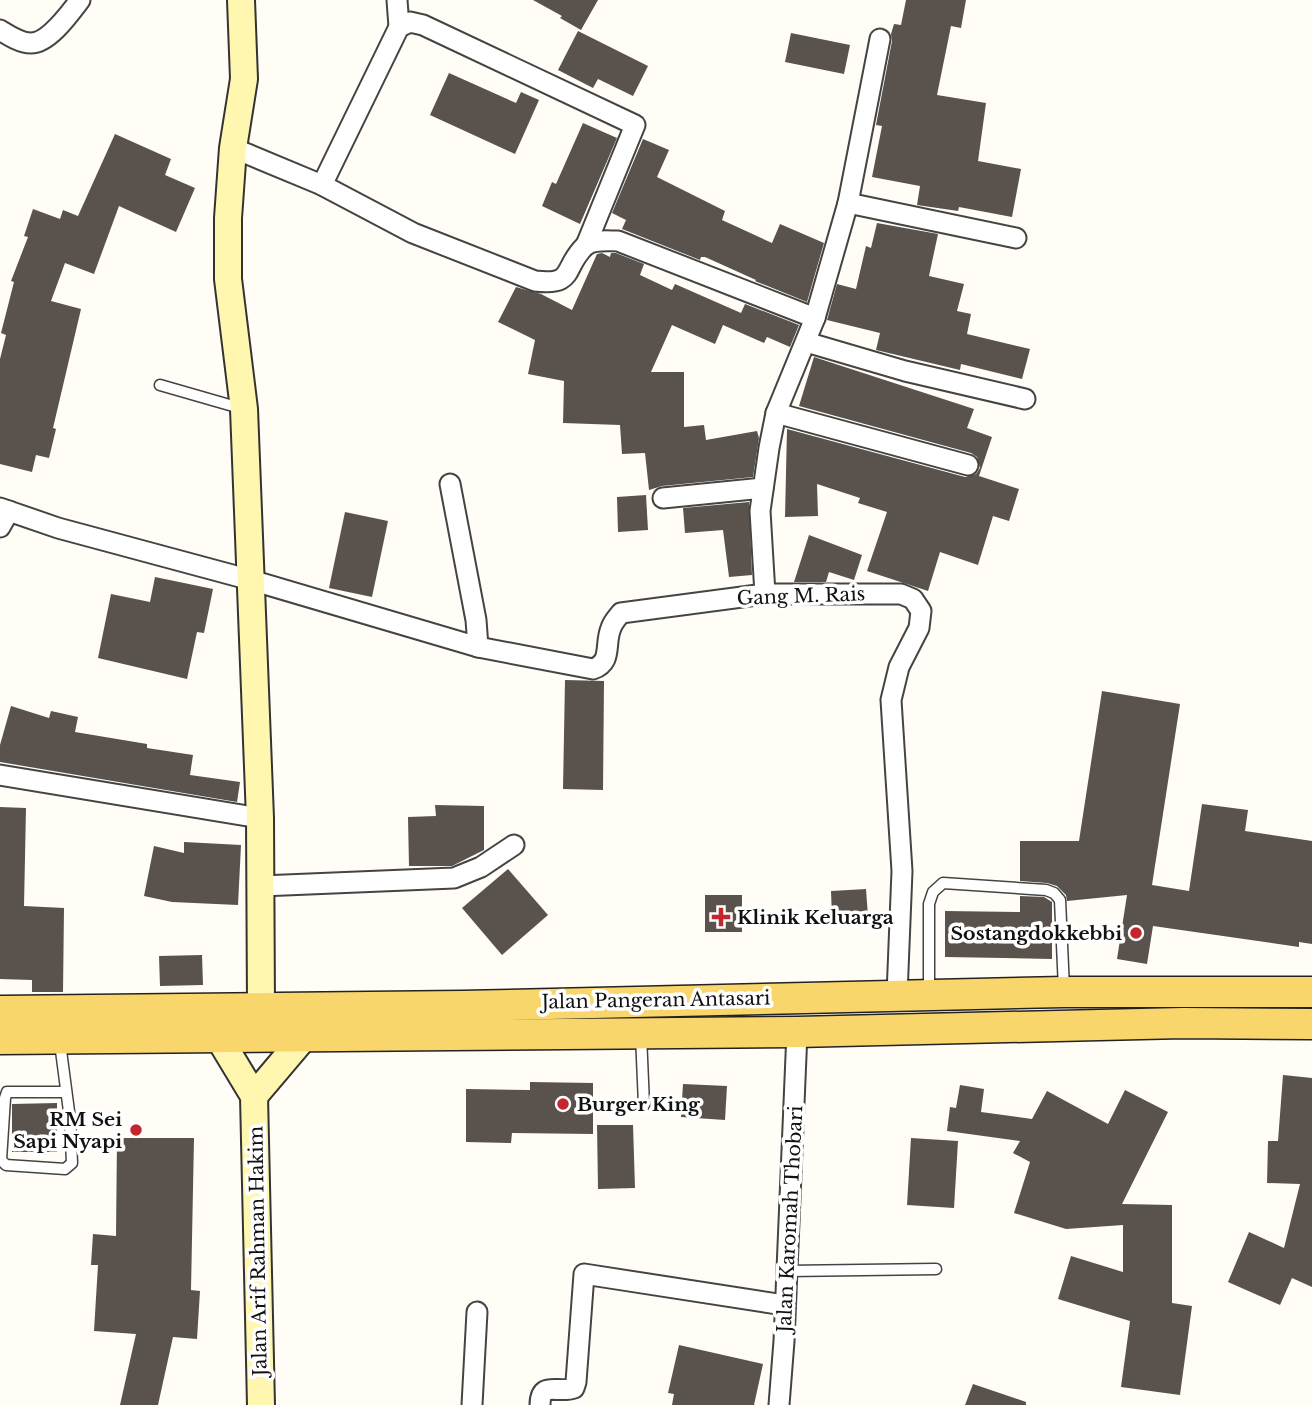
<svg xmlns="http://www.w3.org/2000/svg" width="1312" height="1405" font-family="'Libre Baskerville',serif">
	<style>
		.building { fill: #5a524d }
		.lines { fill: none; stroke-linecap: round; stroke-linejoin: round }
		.lane-casing { stroke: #444; stroke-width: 13 }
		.street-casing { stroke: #444; stroke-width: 23 }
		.secondary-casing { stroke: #333; stroke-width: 30 }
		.primary-casing { stroke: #222; stroke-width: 33 }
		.lane { stroke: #fff; stroke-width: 10 }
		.street { stroke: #fff; stroke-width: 19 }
		.secondary { stroke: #fff6b0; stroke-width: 26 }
		.primary { stroke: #f9d66b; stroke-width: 30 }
		.poi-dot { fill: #c4262e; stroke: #fff; stroke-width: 2.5 }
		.labels { text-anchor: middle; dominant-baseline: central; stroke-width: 7; stroke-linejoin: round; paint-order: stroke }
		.street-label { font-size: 19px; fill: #111; stroke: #fff }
		.poi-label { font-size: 19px; font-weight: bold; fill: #111; stroke: #fff; text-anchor: start }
	</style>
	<rect width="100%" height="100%" fill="#fffdf5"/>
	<g class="building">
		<path d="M533,0H598L581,30L560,18L562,16Z"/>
		<path d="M906,0H966L961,28L951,26L937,95L986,103L978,161L1021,169L1012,217L959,207L958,211L917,205L920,186L872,177L882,126L876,125L892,41L891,34L894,24L901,25Z"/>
		<path d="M578,31L648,66L633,96L598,79L593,88L558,70Z"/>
		<path d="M791,33L850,45L844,74L785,62Z"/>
		<path d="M449,73L516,103L521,92L539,100L515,154L430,115Z"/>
		<path d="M583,123L617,138L580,224L542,206L552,182L556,184Z"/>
		<path d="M115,134L171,159L165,175L195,188L176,232L119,206L94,274L65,263L51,301L81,309L53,428L56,429L49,458L36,455L32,472L0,464V359L6,335L1,333L14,282L11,281L28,237L24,236L33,209L60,219L63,210L78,216Z"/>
		<path d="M643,139L669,150L657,177L725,211L722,220L772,243L780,224L824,243L807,302L755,281L756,280L705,257H701L700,260L622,229L626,220L612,213Z"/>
		<path d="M877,223L938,234L929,276L964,284L957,311L971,314L967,334L1030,349L1022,379L961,364L960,370L876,350L880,333L827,320L837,284L856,289L866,246L871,248Z"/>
		<path d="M602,253L610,257L611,253H616L644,264L640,275L672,290L675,284L741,313L745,304L799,325L790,347L767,337L764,343L723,325L715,344L672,325L651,372H684V427L704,425L706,440L757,431L759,438L753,477L662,486L649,490L645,453L622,454L620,425L563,423L564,381L528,374L535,340L498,322L516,287L541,294L572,310L597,254Z"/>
		<path d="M814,357L974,409L967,428L992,437L979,476L1019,489L1009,521L993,516L978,565L940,552L928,591L867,571L887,512L858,503L860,498L817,484L818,516L785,517L787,429L965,477L976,474L980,468L977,457L971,453L799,406Z"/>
		<path d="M646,495L648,530L618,532L617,497Z"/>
		<path d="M749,502L752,575L729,577L723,530L685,533L683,508Z"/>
		<path d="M345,512L388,521L372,597L329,588Z"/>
		<path d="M809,535L862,555L854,580L829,572L826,582H794Z"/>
		<path d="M155,577L213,589L204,633L197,632L187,679L98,658L111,594L150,602Z"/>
		<path d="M565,680L604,681L603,790L563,789Z"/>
		<path d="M1102,691L1180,704L1152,885L1189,891L1202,804L1248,810L1245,831L1312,841V944L1299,942V947L1153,926L1147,964L1117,959L1127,895L1067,901L1066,895L1057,886L1047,883L1020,881V841H1079Z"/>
		<path d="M11,706L49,718L51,711L78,717L75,732L147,744V748L193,755L190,775L240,782L237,802L0,762V745Z"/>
		<path d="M435,805L484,806V850L452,866H409L408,817L436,816Z"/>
		<path d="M0,807L26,808L24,906L64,908L63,992H32V980L0,979Z"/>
		<path d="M184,842L241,845L238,905L172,902L144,896L154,846L184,853Z"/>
		<path d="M508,869L548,915L502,955L462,908Z"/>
		<path d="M866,889L868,916L832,917L831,891Z"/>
		<rect x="705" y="895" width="37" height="37"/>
		<path d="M1020,896L1044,897L1052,902V959L945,957V911L1020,912Z"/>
		<path d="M202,955L203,985L160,986L159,956Z"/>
		<path d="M1283,1075L1312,1078V1287L1292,1278L1280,1305L1228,1282L1249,1232L1284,1248L1300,1184L1267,1183L1268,1141H1278Z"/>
		<path d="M530,1082L593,1083V1134L512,1133L511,1143L466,1142V1089L530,1090Z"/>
		<path d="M683,1084L727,1086L725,1120L681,1117Z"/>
		<path d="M960,1085L984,1089L981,1112L1032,1119L1047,1091L1108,1124L1125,1090L1168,1112L1122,1204L1172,1205V1303L1192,1306L1180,1395L1121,1387L1130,1321L1058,1299L1071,1256L1123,1272V1225L1066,1229L1014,1213L1030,1162L1013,1153L1020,1141L947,1131L950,1107L956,1108Z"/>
		<path d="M57,1103V1152H12V1104Z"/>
		<path d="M597,1125H633L635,1188L598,1189Z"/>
		<path d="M117,1138H194L191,1290L200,1291L197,1339L173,1337L158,1405H120L136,1334L94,1331L98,1265H91L93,1234L116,1236Z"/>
		<path d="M911,1138L958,1141L954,1208L907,1205Z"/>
		<path d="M679,1345L763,1364L754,1405H672L674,1394L668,1393Z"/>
		<path d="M973,1384L1026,1402V1405H965Z"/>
	</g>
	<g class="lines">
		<g class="lane-casing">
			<g id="lane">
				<path d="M160,385L240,408"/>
				<path d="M929,991V904L933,892L943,883L1046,890L1054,893L1060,900L1064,989"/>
				<path d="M641,1035L644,1105"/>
				<path d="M60,1043L70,1119L72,1163L65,1169L6,1165L1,1160L5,1098L7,1092H66"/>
				<path d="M787,1271L936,1269"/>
			</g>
		</g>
		<g class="street-casing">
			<g id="street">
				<path d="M399,27L410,22L423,25L635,125L586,245"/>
				<path d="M0,30C8,35 20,43 31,43C49,43 70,13 80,0"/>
				<path d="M233,148L322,185L413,233L535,281C576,286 562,268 585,246C593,239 608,241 618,241L815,318L848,203L880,39"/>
				<path d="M322,185L399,27L397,0"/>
				<path d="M848,203L1016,238"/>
				<path d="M806,342L905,371L1025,399"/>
				<path d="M776,413L968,465"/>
				<path d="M450,484L476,620L478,647"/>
				<path d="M663,498L763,488"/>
				<path d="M0,508L58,528L251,580L478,647L593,669C613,662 604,644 611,628C613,622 617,618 621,613L765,594H901L913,599L921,611L919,628L899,667L891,700L902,871L897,995"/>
				<path d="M0,527L9,511"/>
				<path d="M765,594L760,511L769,448L776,413L815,318"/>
				<path d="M0,775L260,818"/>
				<path d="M261,886L454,878L481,867L514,845"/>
				<path d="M472,1405L477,1312"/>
				<path d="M540,1405C540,1380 558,1394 574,1388L576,1382L584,1274L784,1305"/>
				<path d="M779,1405L784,1341L797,1032"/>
			</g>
		</g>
		<g class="secondary-casing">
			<g id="secondary">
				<path d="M241,0L244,79L233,148L228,218V279L244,409L260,818L261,1007"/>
				<path d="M219,1038L254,1096L261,1405"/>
				<path d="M254,1096L304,1037"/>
			</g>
		</g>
		<g class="primary-casing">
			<g id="primary">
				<path d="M0,1011L462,1006L1064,992H1312"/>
				<path d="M0,1039L797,1032L1183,1023L1312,1024"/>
			</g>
		</g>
		<use href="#lane" class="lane"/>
		<use href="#street" class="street"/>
		<use href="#secondary" class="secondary"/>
		<use href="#primary" class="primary"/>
	</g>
	<g class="poi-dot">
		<path d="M717.5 906.5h7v7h7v7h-7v7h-7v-7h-7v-7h7z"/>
		<circle cx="1136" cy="933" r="7"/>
		<circle cx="563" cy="1104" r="7"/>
		<circle cx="136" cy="1130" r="7"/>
	</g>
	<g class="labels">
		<g class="street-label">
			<text transform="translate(801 596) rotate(-2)">Gang M. Rais</text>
			<text transform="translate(656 1000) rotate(-1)">Jalan Pangeran Antasari</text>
			<text transform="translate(790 1219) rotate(-87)">Jalan Karomah Thobari</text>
			<text transform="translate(258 1251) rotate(-91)">Jalan Arif Rahman Hakim</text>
		</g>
		<g class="poi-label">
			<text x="737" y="917">Klinik Keluarga</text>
			<text x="1122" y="933" text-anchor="end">Sostangdokkebbi</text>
			<text x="577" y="1104">Burger King</text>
			<text x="122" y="1119" text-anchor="end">RM Sei<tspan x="122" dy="22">Sapi Nyapi</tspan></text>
		</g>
	</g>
</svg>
